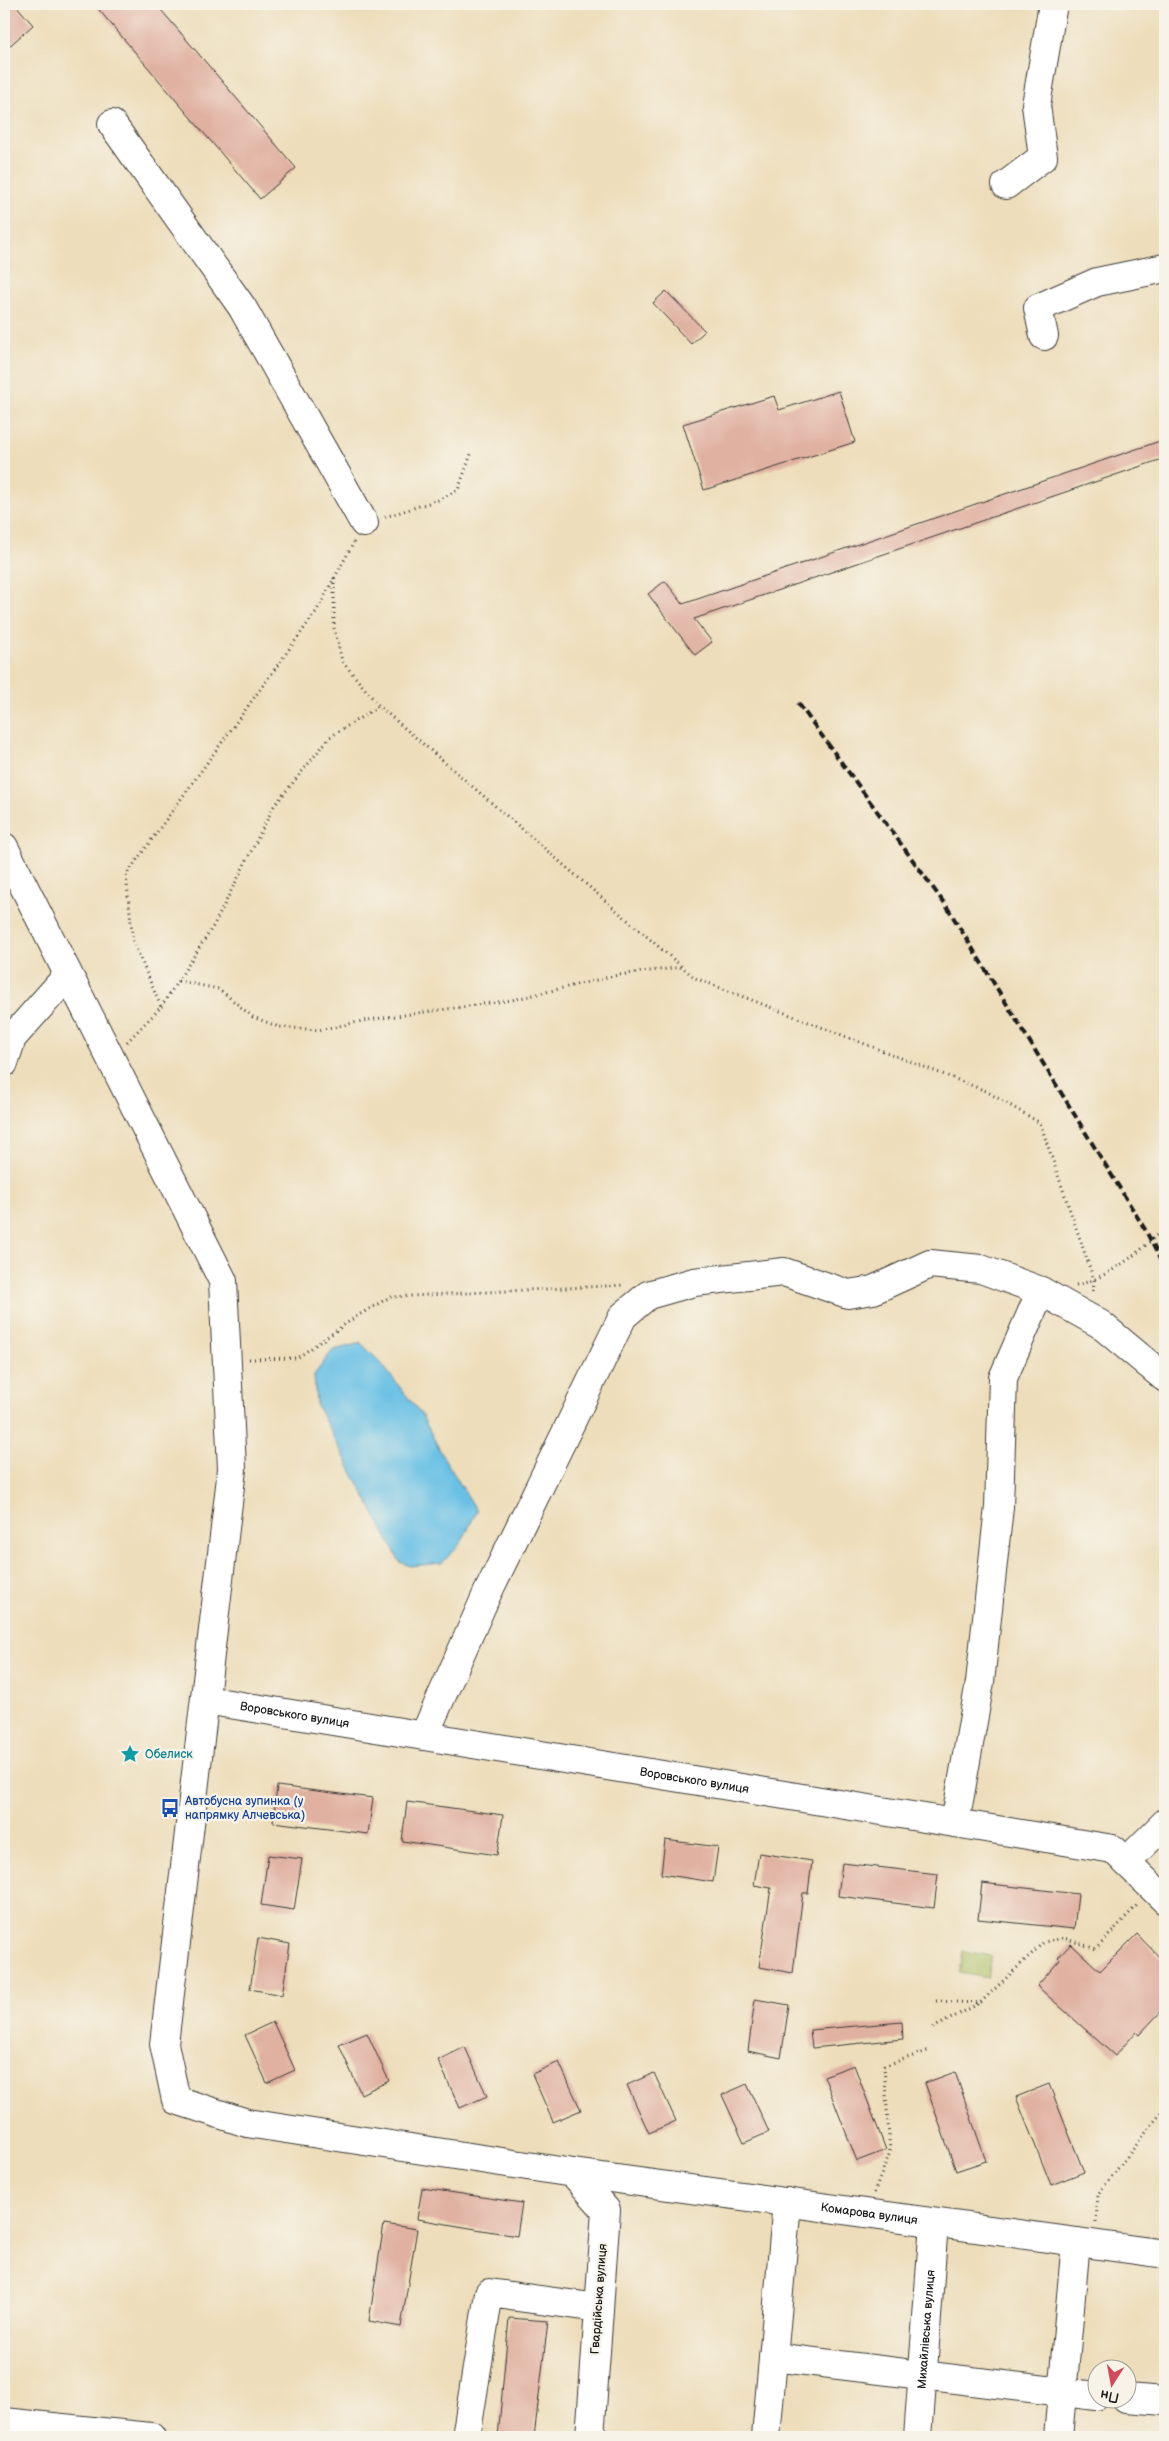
<svg xmlns="http://www.w3.org/2000/svg" width="1169" height="2441" font-family="'Balsamiq Sans',sans-serif">
	<style>
		.green { fill: #acbf63; stroke: #646e40 }
		.water { fill: #68c0e5; stroke: #426e80 }
		.building { fill: #e0b0a0 }
		.lines { fill: none; stroke-linecap: round; stroke-linejoin: round }
		.minor-casing { stroke: #3b3934; stroke-width: 30 }
		.path { stroke: #3b3934; stroke-width: 3; stroke-dasharray: 1 4; stroke-linecap: butt }
		.minor { stroke: #fff; stroke-width: 28 }
		.rail { stroke: #1c1c1c; stroke-width: 4; stroke-dasharray: 8 4; stroke-linecap: butt }
		.labels { text-anchor: middle; dominant-baseline: central; stroke-width: 4.5; stroke-linejoin: round; paint-order: stroke }
		.street-label { font-size: 12px; fill: #1c1c1c; stroke: #f7f3e8 }
		.culture-label { font-size: 12px; fill: #0d838f; stroke: #f7f3e8; text-anchor: start }
		.transit-label { font-size: 12px; fill: #164399; stroke: #f7f3e8; text-anchor: start }
	</style>
	<rect width="100%" height="100%" fill="#f7f3e8"/>
	<filter id="ink" filterUnits="userSpaceOnUse"><feTurbulence type="fractalNoise" baseFrequency=".02" numOctaves="2"/><feDisplacementMap in="SourceGraphic" scale="10" xChannelSelector="R" yChannelSelector="G"/><feConvolveMatrix kernelMatrix="1 2 1 2 8 2 1 2 1" color-interpolation-filters="sRGB"/></filter>
	<filter id="wash" filterUnits="userSpaceOnUse"><feTurbulence type="fractalNoise" baseFrequency=".0096" numOctaves="4" result="noise"/><feDisplacementMap in="SourceGraphic" scale="20" xChannelSelector="R" yChannelSelector="G"/><feGaussianBlur stdDeviation="1.12" result="paint"/><feColorMatrix in="noise" values="0 0 0 0 0 0 0 0 0 0 0 0 0 0 0 0 0 1.4 0 .05"/><feComposite in="paint" operator="in"/></filter>
	<g filter="url(#wash)">
		<rect width="100%" height="100%" fill="#edddba"/>
		<path class="green" d="M963,1951L992,1956L988,1978L960,1973Z"/>
		<path class="water" d="M361,1343L380,1362L421,1414L444,1458L477,1511L461,1543L442,1563L410,1566L400,1562L316,1404L314,1375L333,1350Z"/>
		<g id="blocks">
			<g class="building">
				<path d="M12,4H15L33,25L4,51V11Z"/>
				<path d="M94,4H156L296,168L260,199Z"/>
				<path d="M666,291L705,331L691,344L653,303Z"/>
				<path d="M839,391L855,442L704,490L683,424L774,396L779,410Z"/>
				<path d="M1160,441L1165,458L694,619L712,642L695,655L648,594L665,581L683,604Z"/>
				<path d="M277,1786L373,1798L368,1834L273,1822Z"/>
				<path d="M407,1802L503,1815L497,1855L402,1841Z"/>
				<path d="M665,1840L718,1847L713,1882L661,1874Z"/>
				<path d="M759,1853L812,1861L808,1893H803L793,1973L759,1967L771,1888L754,1885Z"/>
				<path d="M268,1855L302,1859L294,1910L261,1905Z"/>
				<path d="M842,1863L938,1874L934,1908L838,1896Z"/>
				<path d="M982,1883L1078,1894L1074,1929L978,1919Z"/>
				<path d="M1137,1934L1165,1963V2007L1139,2035L1136,2032L1115,2056L1037,1986L1060,1960L1058,1958L1071,1944L1100,1971Z"/>
				<path d="M258,1938L290,1944L282,1995L250,1989Z"/>
				<path d="M755,1999L789,2005L781,2058L748,2051Z"/>
				<path d="M273,2022L295,2070L267,2083L245,2035Z"/>
				<path d="M902,2022L903,2039L812,2048L810,2030Z"/>
				<path d="M367,2033L389,2081L361,2094L339,2045Z"/>
				<path d="M465,2047L487,2096L460,2108L438,2060Z"/>
				<path d="M559,2062L581,2110L553,2122L532,2074Z"/>
				<path d="M854,2065L886,2150L857,2161L824,2076Z"/>
				<path d="M955,2072L986,2161L956,2171L925,2083Z"/>
				<path d="M654,2073L676,2121L649,2133L627,2085Z"/>
				<path d="M747,2084L769,2132L744,2143L722,2095Z"/>
				<path d="M1049,2084L1084,2172L1051,2185L1016,2097Z"/>
				<path d="M422,2188L522,2203L517,2236L417,2219Z"/>
				<path d="M384,2224L417,2229L401,2327L369,2321Z"/>
				<path d="M509,2318L548,2321L534,2437H498Z"/>
			</g>
		</g>
	</g>
	<g filter="url(#ink)">
		<use href="#blocks" fill-opacity="0" stroke="#3b3934" stroke-width="1"/>
		<g class="lines">
			<g class="minor-casing">
				<g id="minor">
					<path d="M112,124L242,307L364,523"/>
					<path d="M1006,185L1043,157L1036,105L1053,4"/>
					<path d="M1044,336L1038,308L1097,282L1165,268"/>
					<path id="s1" d="M4,847L223,1281L232,1469L164,2044L176,2100L247,2123L573,2173L1165,2254"/>
					<path d="M4,1063L12,1038L68,975"/>
					<path id="s2" d="M205,1700L1113,1849L1165,1900"/>
					<path d="M424,1736L487,1594L623,1316L648,1295L694,1282L784,1272L848,1294L873,1290L930,1264L981,1269L1041,1291L1100,1324L1165,1378"/>
					<path d="M955,1823L980,1682L999,1507L1003,1378L1041,1291"/>
					<path d="M1126,1862L1165,1823"/>
					<path d="M573,2173L606,2210L590,2437"/>
					<path d="M773,2357L1096,2396"/>
					<path d="M1126,2398L1165,2401"/>
					<path d="M4,2422L151,2437"/>
					<path d="M466,2437L489,2293L599,2308"/>
					<path d="M766,2437L787,2202"/>
					<path id="s3" d="M918,2437L934,2223"/>
					<path d="M1058,2437L1076,2242"/>
				</g>
			</g>
			<g class="path">
				<path d="M385,517L438,500L458,490L471,454"/>
				<path d="M334,578V628L342,661L379,706L695,978L986,1091L1040,1123L1094,1280L1093,1294"/>
				<path d="M178,981L219,989L253,1017L279,1027L318,1030L368,1020L512,1000L618,975L683,967"/>
				<path d="M161,1007L214,925L274,806L330,737L379,706"/>
				<path d="M127,1042L161,1007L133,941L126,875L316,612L354,542"/>
				<path d="M1076,1285C1105,1280 1146,1249 1165,1226"/>
				<path d="M249,1359L297,1358L357,1316L390,1297L624,1285"/>
				<path d="M936,2001L980,2003L1044,1942L1064,1938L1096,1949L1139,1903"/>
				<path d="M933,2028L980,2003"/>
				<path d="M874,2193L890,2152L884,2066L930,2050"/>
				<path d="M1096,2222L1098,2194L1165,2108"/>
			</g>
			<use href="#minor" class="minor"/>
			<path class="rail" d="M798,703L947,907L1146,1231L1165,1269"/>
		</g>
	</g>
	<defs>
		<g id="sight-bare" transform="scale(1.5)"><path d="M0-6L1.8-2.2L6-1.7L2.9 1.2L3.7 5.4L0 3.3L-3.7 5.4L-2.9 1.2L-6-1.7L-1.8-2.2Z" fill="#0f9aa8" stroke="#f7f3e8" stroke-width="2.5" paint-order="stroke"/></g>
		<g id="bus-bare" transform="scale(1.5)"><path d="M-5-6H5V4H4V6H2V4H-2V6H-4V4H-5ZM-3.5-4V0h7V-4ZM-3.5 1.2v1.5H-2V1.2ZM2 1.2v1.5H3.5V1.2Z" fill="#1a4fb4" stroke="#f7f3e8" stroke-width="2.5" paint-order="stroke"/></g>
	</defs>
	<g fill-rule="evenodd">
		<use href="#sight-bare" x="130" y="1754"/>
		<use href="#bus-bare" x="170" y="1808"/>
	</g>
	<g class="labels">
		<g class="street-label">
			<text stroke="none"><textPath href="#s2" startOffset="91">Воровського вулиця</textPath></text>
			<text stroke="none"><textPath href="#s2" startOffset="496">Воровського вулиця</textPath></text>
			<text stroke="none"><textPath href="#s1" startOffset="2014">Комарова вулиця</textPath></text>
			<text transform="translate(599 2299) rotate(-86)">Гвардійська вулиця</text>
			<text stroke="none"><textPath href="#s3" startOffset="108">Михайлівська вулиця</textPath></text>
		</g>
		<g class="culture-label">
			<text x="145" y="1754">Обелиск</text>
		</g>
		<g class="transit-label">
			<text x="185" y="1801">Автобусна зупинка (у<tspan x="185" dy="14">напрямку Алчевська)</tspan></text>
		</g>
	</g>
	<rect width="1169" height="2441" fill="none" stroke="#f7f3e8" stroke-width="20"/>
	<g transform="translate(1112 2384) rotate(191)"><circle r="24" fill="#f7f3e8" stroke="#9f9d96"/>
	<path d="M0-4L9 19L0 12L-9 19Z" fill="#d1495b"/>
	<text y="-8" font-size="14" font-weight="bold" text-anchor="middle" fill="#1c1c1c">Пн</text>
	</g>
</svg>
